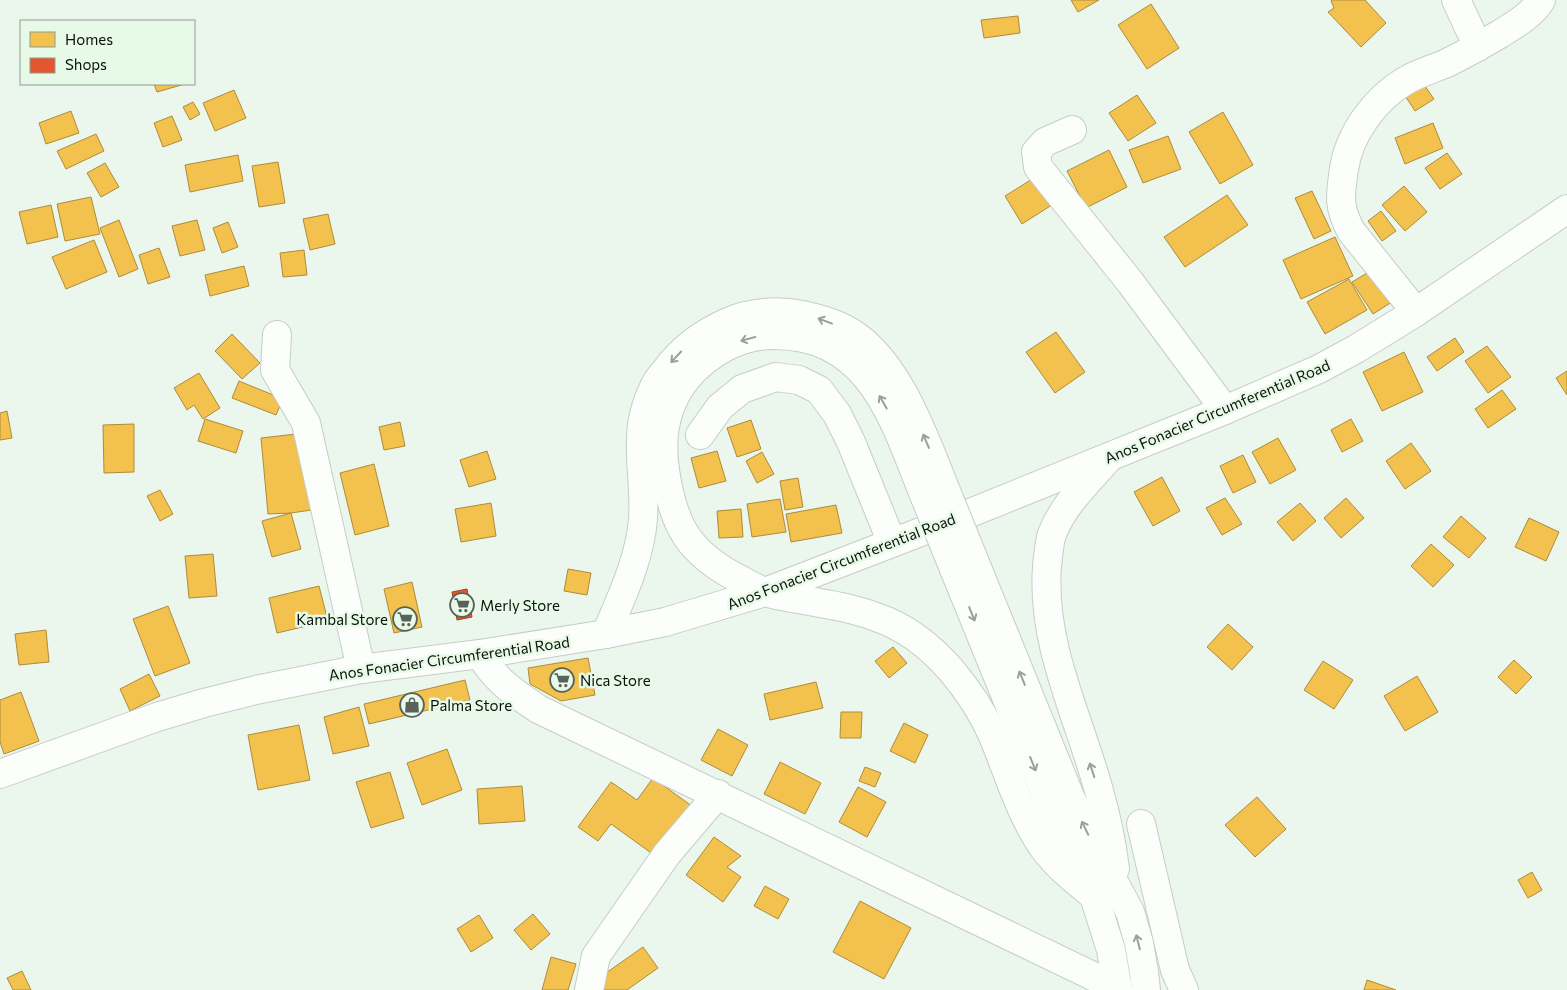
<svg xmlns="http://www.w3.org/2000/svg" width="1567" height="990" font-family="Commissioner,sans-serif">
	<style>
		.homes { fill: #f2c14e; stroke: #ad8c3a }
		.shops { fill: #e4572e; stroke: #a34224 }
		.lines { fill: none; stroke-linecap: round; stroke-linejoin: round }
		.minor-casing { stroke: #c5cec6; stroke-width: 30 }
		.major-casing { stroke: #c5cec6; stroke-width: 30 }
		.minor { stroke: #fcfefc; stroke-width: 28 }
		.major { stroke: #fcfefc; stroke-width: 28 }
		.major-bridge-casing { stroke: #c5cec6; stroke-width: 30; stroke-linecap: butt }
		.major-bridge { stroke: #fcfefc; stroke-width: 28 }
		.oneway { stroke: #9c9f9c }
		.labels { text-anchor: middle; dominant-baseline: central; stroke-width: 5; stroke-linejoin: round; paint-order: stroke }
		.street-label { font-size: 15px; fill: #0b110b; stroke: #e7fae8 }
		.poi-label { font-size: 15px; fill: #0b110b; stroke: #e7fae8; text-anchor: start }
	</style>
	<rect width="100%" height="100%" fill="#ebf6ec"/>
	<g class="homes">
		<path d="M1071,0H1099L1078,12Z"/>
		<path d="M1332,0H1365L1386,23L1361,47L1328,12L1334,8L1331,1Z"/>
		<path d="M1151,4L1179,48L1147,69L1118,25Z"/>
		<path d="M1018,16L1020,33L984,38L981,20Z"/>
		<path d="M1420,79L1434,99L1415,111L1402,91Z"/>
		<path d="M154,84H185L157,92Z"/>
		<path d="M234,90L246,118L215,131L203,103Z"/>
		<path d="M1137,95L1156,123L1128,141L1109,113Z"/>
		<path d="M193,102L200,114L190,120L183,107Z"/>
		<path d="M71,111L79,133L46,144L39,123Z"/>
		<path d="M1223,112L1253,165L1220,184L1189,132Z"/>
		<path d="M172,116L182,140L163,147L154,123Z"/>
		<path d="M1433,123L1443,148L1405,164L1395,138Z"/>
		<path d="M96,134L104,151L66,169L57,151Z"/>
		<path d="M1168,136L1181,169L1143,183L1129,150Z"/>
		<path d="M1109,150L1127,187L1086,208L1067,171Z"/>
		<path d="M1447,153L1462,174L1440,189L1425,168Z"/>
		<path d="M238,155L243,181L190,192L185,165Z"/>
		<path d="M278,162L285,203L259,207L252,166Z"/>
		<path d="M105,163L119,187L101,197L87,173Z"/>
		<path d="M1037,176L1055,203L1022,224L1005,196Z"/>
		<path d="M1404,186L1427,212L1405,231L1382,205Z"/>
		<path d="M1312,191L1331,231L1314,239L1295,198Z"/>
		<path d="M1227,195L1248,225L1185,267L1164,237Z"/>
		<path d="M91,197L100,234L65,241L57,204Z"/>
		<path d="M51,205L58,237L27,244L19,212Z"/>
		<path d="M1381,211L1396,231L1382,241L1368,221Z"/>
		<path d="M328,214L335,244L310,250L303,219Z"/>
		<path d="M119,220L138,269L119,277L100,228Z"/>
		<path d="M197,220L205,250L180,256L172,226Z"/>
		<path d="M228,222L238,247L222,253L213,228Z"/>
		<path d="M1335,237L1353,276L1301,299L1283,260Z"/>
		<path d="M94,240L107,272L66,289L52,257Z"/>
		<path d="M159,248L170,277L148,284L139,255Z"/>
		<path d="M304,250L307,275L283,277L280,253Z"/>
		<path d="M244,266L249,286L210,296L205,275Z"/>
		<path d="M1372,270L1392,302L1373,314L1352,282Z"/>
		<path d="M1349,279L1367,310L1325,334L1307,302Z"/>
		<path d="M1056,332L1085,372L1055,393L1026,352Z"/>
		<path d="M232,334L260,363L242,379L215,351Z"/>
		<path d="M1455,338L1464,352L1437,371L1427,357Z"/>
		<path d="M1487,346L1511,377L1488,393L1465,361Z"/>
		<path d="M1404,352L1423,392L1382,411L1363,372Z"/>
		<path d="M1567,371V395L1556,378Z"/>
		<path d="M199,373L220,408L203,419L194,405L187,410L174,388Z"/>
		<path d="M239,381L283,399L276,415L232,398Z"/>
		<path d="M1502,390L1516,409L1488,428L1475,409Z"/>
		<path d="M7,411L12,438L0,440V413Z"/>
		<path d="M205,419L243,431L236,453L198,441Z"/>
		<path d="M1351,419L1363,441L1342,452L1331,430Z"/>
		<path d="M751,420L761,449L737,457L727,428Z"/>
		<path d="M400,422L405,446L384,450L379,427Z"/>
		<path d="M134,424V472L104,473L103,425Z"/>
		<path d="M305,433L312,510L291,513L268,514L261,438Z"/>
		<path d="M1278,438L1296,470L1270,484L1252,452Z"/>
		<path d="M1411,443L1431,471L1405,489L1386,461Z"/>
		<path d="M487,451L496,479L469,487L460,460Z"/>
		<path d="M717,451L726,481L699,488L691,458Z"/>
		<path d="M762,452L774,474L757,483L746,461Z"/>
		<path d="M1243,455L1256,482L1233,493L1220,466Z"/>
		<path d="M374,464L389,526L355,535L340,473Z"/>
		<path d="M1162,477L1180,511L1153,526L1134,492Z"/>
		<path d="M798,478L803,507L785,510L780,481Z"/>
		<path d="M160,490L173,514L160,521L147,496Z"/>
		<path d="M1225,498L1242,524L1222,535L1206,508Z"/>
		<path d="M1346,498L1364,518L1341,538L1324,518Z"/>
		<path d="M780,499L786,532L752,537L747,504Z"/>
		<path d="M491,503L496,536L461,542L455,509Z"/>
		<path d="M1300,503L1316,521L1293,541L1277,522Z"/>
		<path d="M836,505L842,533L791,542L786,514Z"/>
		<path d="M741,509L743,537L719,538L717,511Z"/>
		<path d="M291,513L301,549L272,557L262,521Z"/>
		<path d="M1461,516L1486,538L1469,558L1443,537Z"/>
		<path d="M1529,518L1559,532L1546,561L1515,547Z"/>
		<path d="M1431,544L1454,565L1433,587L1411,566Z"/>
		<path d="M213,554L217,596L189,598L185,556Z"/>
		<path d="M568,569L591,573L587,595L564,591Z"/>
		<path d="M412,582L422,627L394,633L384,589Z"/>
		<path d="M319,586L328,621L277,633L269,598Z"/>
		<path d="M168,606L190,663L155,676L133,619Z"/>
		<path d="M1228,624L1253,647L1232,670L1207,647Z"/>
		<path d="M46,630L49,662L19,665L15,634Z"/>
		<path d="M893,647L907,663L889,678L875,661Z"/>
		<path d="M588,658L595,695L561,701L530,684L528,668Z"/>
		<path d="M1514,660L1532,677L1516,694L1498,677Z"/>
		<path d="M1323,661L1353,680L1334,709L1304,690Z"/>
		<path d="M149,674L160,696L130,711L120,689Z"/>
		<path d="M1417,676L1438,712L1405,731L1384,696Z"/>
		<path d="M465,680L470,700L369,724L364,704Z"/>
		<path d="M816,682L823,708L770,720L764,694Z"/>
		<path d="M21,692L39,741L4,754L0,742V700Z"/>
		<path d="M359,707L369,746L333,754L324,717Z"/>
		<path d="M841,712H862L861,738H840Z"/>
		<path d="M904,723L928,735L915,763L890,751Z"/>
		<path d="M299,725L310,780L258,790L248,735Z"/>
		<path d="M718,729L748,745L732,776L701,760Z"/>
		<path d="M447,749L462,790L422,805L407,763Z"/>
		<path d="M780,762L821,783L805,814L764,794Z"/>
		<path d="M865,767L881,773L875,787L859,781Z"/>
		<path d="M390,772L404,818L371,828L356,782Z"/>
		<path d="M653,778L696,809L654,855L611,824L598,841L578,827L611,782L637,800Z"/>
		<path d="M522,786L525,821L479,824L477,789Z"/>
		<path d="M858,787L886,802L867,837L839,822Z"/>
		<path d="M1257,797L1286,829L1255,857L1225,825Z"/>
		<path d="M714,837L741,856L727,867L741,877L723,902L686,875Z"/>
		<path d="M1532,872L1542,890L1528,898L1518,880Z"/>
		<path d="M765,886L789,899L778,919L754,906Z"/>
		<path d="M860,901L911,928L884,979L833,952Z"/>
		<path d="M533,914L550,934L531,950L514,930Z"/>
		<path d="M479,915L493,938L471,952L457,929Z"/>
		<path d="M643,947L658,968L627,990H604L596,980Z"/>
		<path d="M551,957L576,964L568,990H542Z"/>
		<path d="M22,971L31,990H13L7,978Z"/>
		<path d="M1367,980L1396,990H1364Z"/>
	</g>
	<path class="shops" d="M467,589L472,617L457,620L452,592Z"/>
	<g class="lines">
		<g class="minor-casing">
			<g id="minor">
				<path d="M1456,0L1478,47"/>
				<path d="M1072,130L1045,142L1036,152L1038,167L1130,282L1225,410"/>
				<path d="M1416,312L1351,231C1338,206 1340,196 1344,169C1349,134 1375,99 1405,81C1418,73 1433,69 1447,63C1465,54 1483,44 1500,34C1514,25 1532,15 1541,0"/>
				<path d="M277,335L275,370L306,423L361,669"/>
				<path d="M700,435L720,407L742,389L776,377L799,380L819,390L837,414L851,442L892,543"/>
				<path d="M480,654C496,681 512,691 538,709L1097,978"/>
				<path d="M1141,824L1175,970L1184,990"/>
				<path d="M589,990L596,956L667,854L718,794"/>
			</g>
		</g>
		<g class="major-casing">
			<g id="major">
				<path d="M1107,460C1087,483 1061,507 1051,537C1049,546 1048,557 1047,567C1041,645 1079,717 1099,791C1106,816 1112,843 1115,869"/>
				<path d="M924,495C893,418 870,334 772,335C740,335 708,353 687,378C666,404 660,437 665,470C673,526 689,554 741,580C748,584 757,589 765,592C773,595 783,596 792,598C820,603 850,607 876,617C906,627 930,646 951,670C967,689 982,711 992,734C1007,769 1017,805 1037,838C1051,862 1073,879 1094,896"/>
				<path d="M974,560L1071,799L1087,832L1130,912L1139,943L1144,972L1146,990"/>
				<path d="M954,569L1051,807L1094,896L1111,950L1118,990"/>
				<path d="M606,634C621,598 640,559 643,519C645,493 640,466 641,440C641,422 647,401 655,385C657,380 662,375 666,370C682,348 703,333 728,322C750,312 778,310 802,315C817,318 831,322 845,329C896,355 924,436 944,486"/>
				<path d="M0,774L157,717L204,703L256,690L361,669L480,654L606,634L665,622L765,592L975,511L1225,410L1319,369L1356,349L1416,312L1567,209"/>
			</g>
		</g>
		<use href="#minor" class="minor"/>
		<use href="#major" class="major"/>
		<g class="major-bridge-casing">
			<g id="major-bridge">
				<path d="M944,486L974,560"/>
				<path d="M924,495L954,569"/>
			</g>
		</g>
		<use href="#major-bridge" class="major-bridge"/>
	</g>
	<defs><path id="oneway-shaft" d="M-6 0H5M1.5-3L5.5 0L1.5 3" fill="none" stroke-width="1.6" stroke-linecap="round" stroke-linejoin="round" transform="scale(1.25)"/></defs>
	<g class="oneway">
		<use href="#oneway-shaft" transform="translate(825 321) rotate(-159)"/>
		<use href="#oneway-shaft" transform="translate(748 339) rotate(165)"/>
		<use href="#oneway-shaft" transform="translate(676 357) rotate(133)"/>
		<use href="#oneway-shaft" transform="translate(883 402) rotate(-120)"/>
		<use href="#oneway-shaft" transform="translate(926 441) rotate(-113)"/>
		<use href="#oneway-shaft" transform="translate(972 614) rotate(68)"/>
		<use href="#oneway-shaft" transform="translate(1022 678) rotate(-112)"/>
		<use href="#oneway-shaft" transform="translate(1033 764) rotate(68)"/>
		<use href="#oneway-shaft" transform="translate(1092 770) rotate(-108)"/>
		<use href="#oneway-shaft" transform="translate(1085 828) rotate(-116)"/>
		<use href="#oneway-shaft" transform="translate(1138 942) rotate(-104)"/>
	</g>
	<defs>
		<g id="supermarket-ring" transform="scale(1.25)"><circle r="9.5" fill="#e7fae8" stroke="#59615a" stroke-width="1.5"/><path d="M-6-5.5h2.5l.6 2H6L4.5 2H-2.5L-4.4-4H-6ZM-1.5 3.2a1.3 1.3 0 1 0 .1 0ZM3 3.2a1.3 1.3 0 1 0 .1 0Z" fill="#59615a"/></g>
		<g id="shop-ring" transform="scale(1.25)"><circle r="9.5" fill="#e7fae8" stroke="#59615a" stroke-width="1.5"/><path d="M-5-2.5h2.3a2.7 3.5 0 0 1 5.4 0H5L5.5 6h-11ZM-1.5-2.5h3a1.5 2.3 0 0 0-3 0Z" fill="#59615a"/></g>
	</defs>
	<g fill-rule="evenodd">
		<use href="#supermarket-ring" x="462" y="605"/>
		<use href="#supermarket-ring" x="405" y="619"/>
		<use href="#supermarket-ring" x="562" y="680"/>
		<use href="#shop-ring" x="412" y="705"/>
	</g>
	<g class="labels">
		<g class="street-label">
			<text transform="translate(1217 411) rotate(-23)">Anos Fonacier Circumferential Road</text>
			<text transform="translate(841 561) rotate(-21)">Anos Fonacier Circumferential Road</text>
			<text transform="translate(449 658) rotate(-8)">Anos Fonacier Circumferential Road</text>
		</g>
		<g class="poi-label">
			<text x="480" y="605">Merly Store</text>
			<text x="388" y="619" text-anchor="end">Kambal Store</text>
			<text x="580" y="680">Nica Store</text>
			<text x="430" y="705">Palma Store</text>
		</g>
	</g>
	<rect x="20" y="20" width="175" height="65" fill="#e7fae8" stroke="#8f9d90"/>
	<rect x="30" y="32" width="25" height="15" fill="#f2c14e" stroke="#8f9d90"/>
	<text x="65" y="45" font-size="15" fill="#0b110b">Homes</text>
	<rect x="30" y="58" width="25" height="15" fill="#e4572e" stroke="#8f9d90"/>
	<text x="65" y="70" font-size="15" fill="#0b110b">Shops</text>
</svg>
